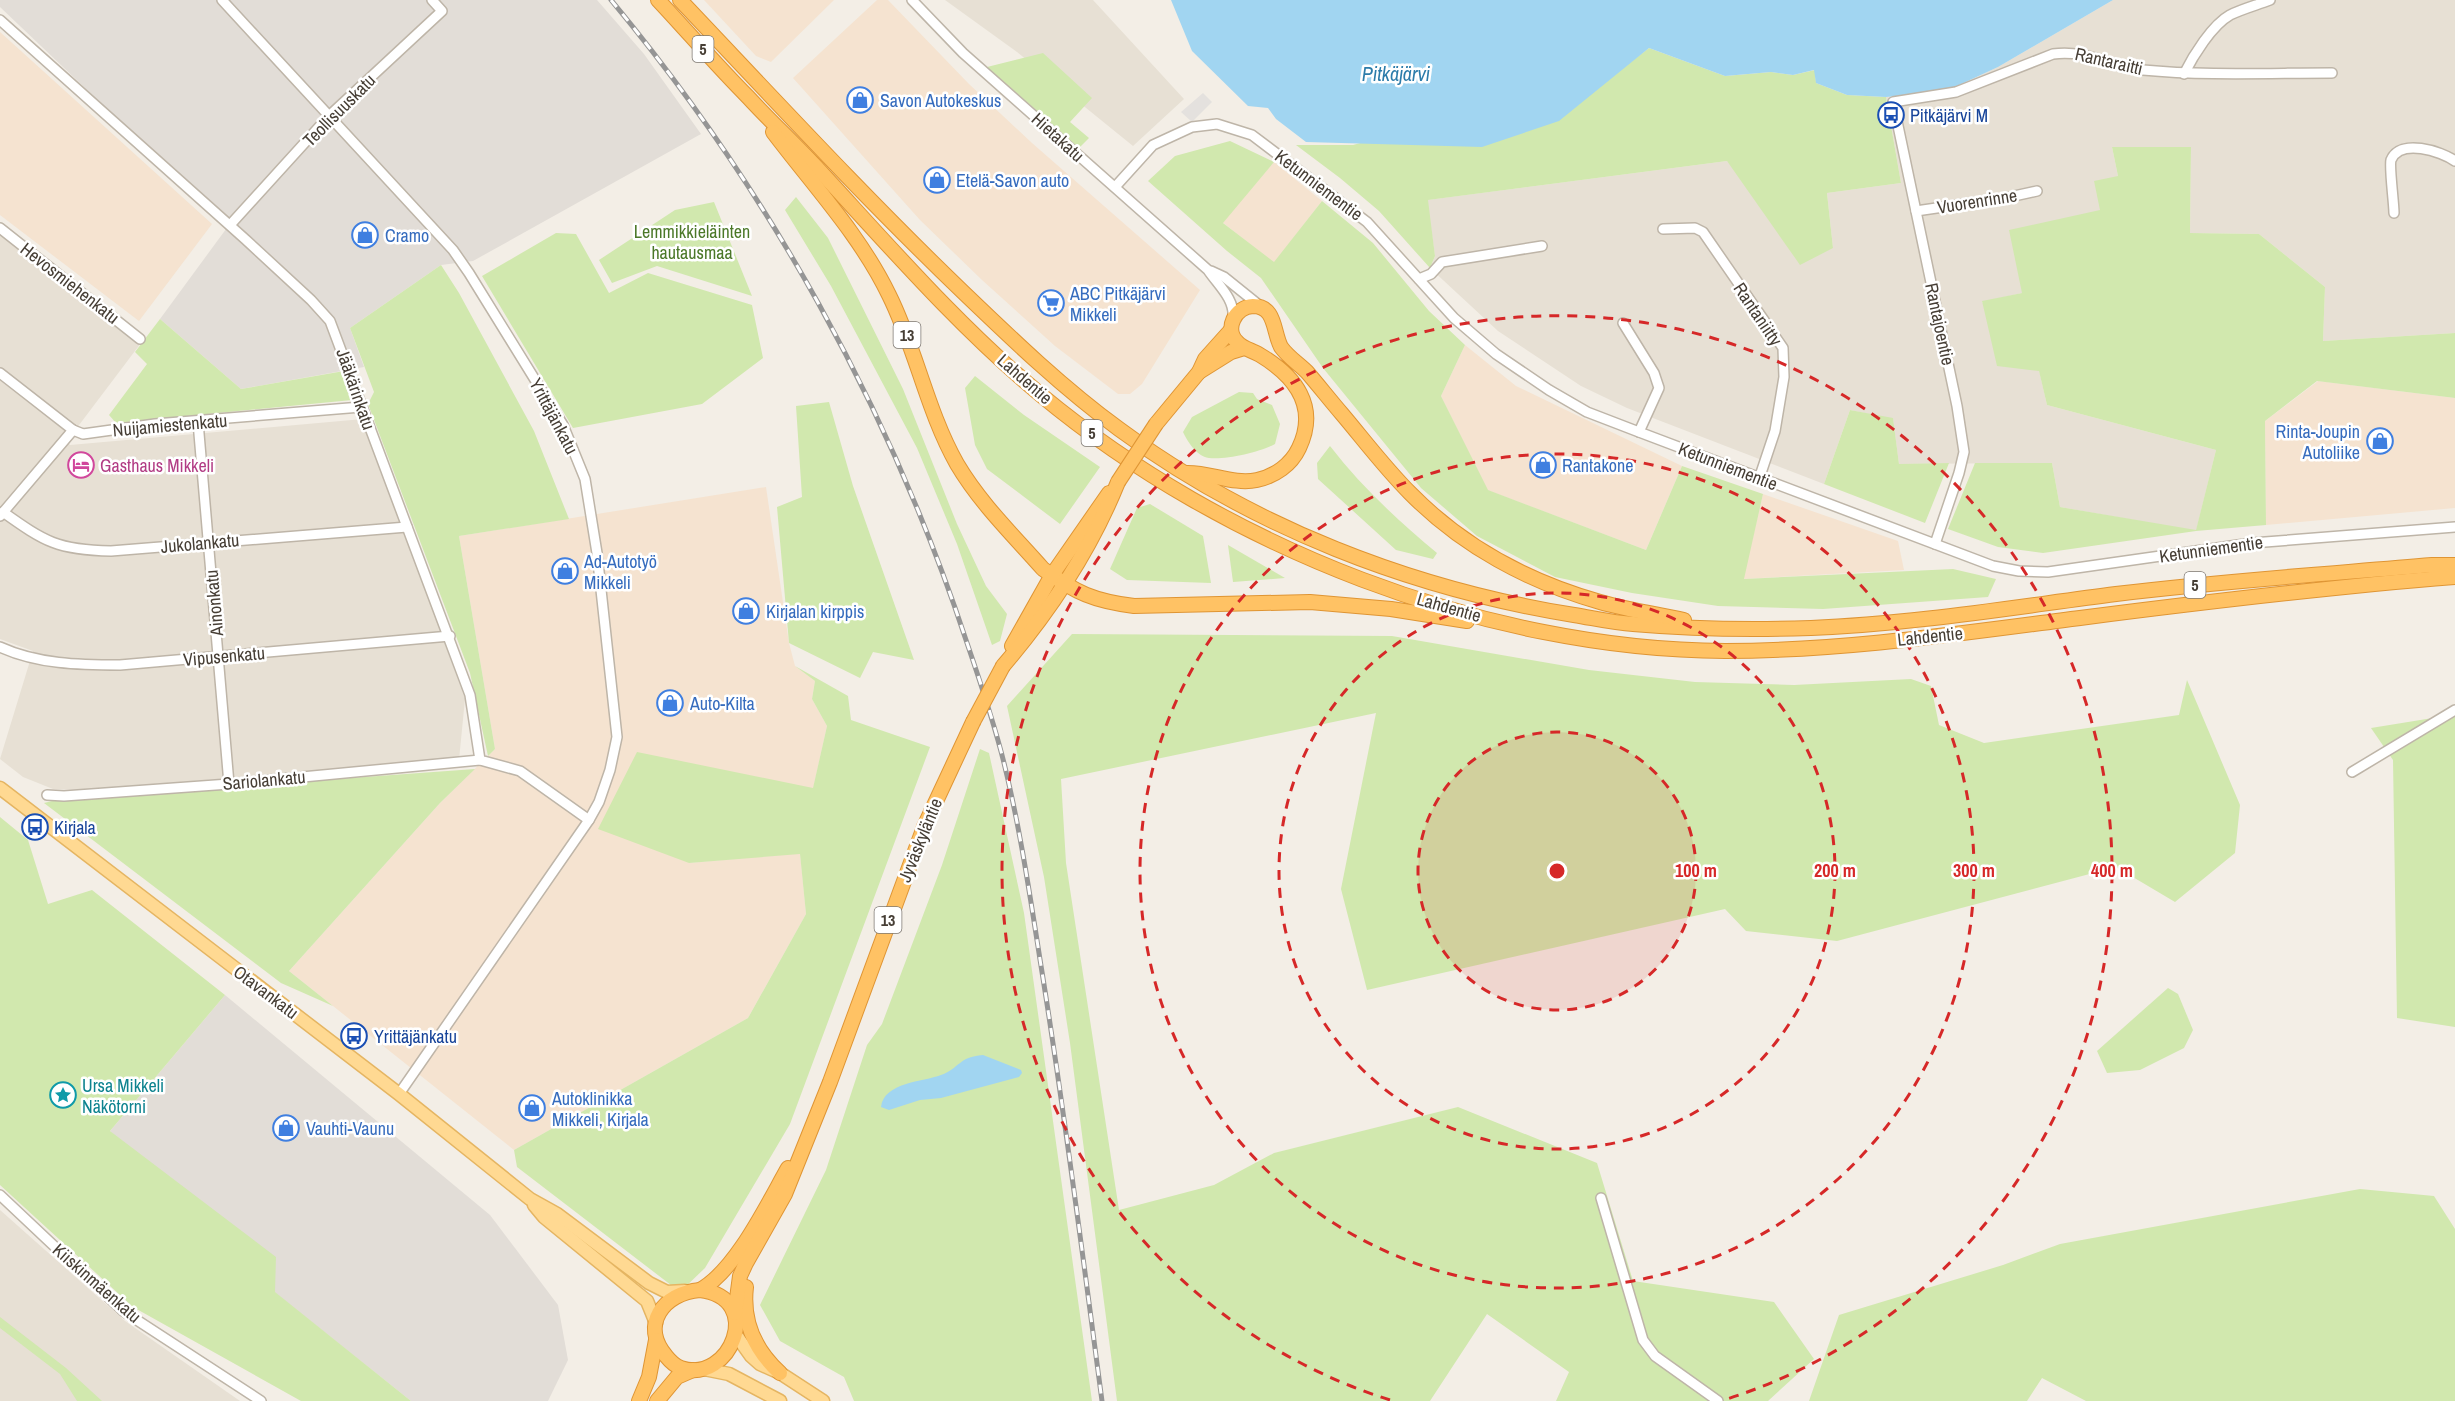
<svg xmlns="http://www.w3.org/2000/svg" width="2455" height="1401" font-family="'Archivo Narrow',sans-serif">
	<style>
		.residential { fill: #e7e0d4 }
		.commercial { fill: #f5e3d0 }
		.industrial { fill: #e2ddd7 }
		.green { fill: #d1e8ae }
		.parking { fill: #e4e1de }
		.water { fill: #a1d5f1 }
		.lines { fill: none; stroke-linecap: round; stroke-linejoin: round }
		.minor-casing { stroke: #beb5a8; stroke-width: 12 }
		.major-casing { stroke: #e5b562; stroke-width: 15 }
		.highway-casing { stroke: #df9534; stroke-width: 16 }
		.minor { stroke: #fff; stroke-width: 9 }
		.major { stroke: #ffd992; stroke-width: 12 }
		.highway { stroke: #ffc264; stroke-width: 14 }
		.rail-casing { stroke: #959595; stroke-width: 5 }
		.rail { stroke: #fff; stroke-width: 3; stroke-dasharray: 9; stroke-linecap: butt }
		.highway-bridge-casing { stroke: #df9534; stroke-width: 16; stroke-linecap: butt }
		.highway-bridge { stroke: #ffc264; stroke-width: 14 }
		.ring { fill: none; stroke: #d62828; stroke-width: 3; stroke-dasharray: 10 8 }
		.labels { text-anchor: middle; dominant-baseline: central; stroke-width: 5; stroke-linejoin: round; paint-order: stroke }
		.shield { fill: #fff; stroke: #7e7872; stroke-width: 1.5 }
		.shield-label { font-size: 16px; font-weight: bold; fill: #463e35 }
		.street-label { font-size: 18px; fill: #463e35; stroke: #fff }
		.shop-label { font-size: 18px; fill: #366cbe; stroke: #fff; text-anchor: start }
		.transit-label { font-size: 18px; fill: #164399; stroke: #fff; text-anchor: start }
		.park-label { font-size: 18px; fill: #4b7828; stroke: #fff }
		.hotel-label { font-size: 18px; fill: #b23c85; stroke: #fff; text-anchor: start }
		.culture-label { font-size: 18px; fill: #0d838f; stroke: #fff; text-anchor: start }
		.water-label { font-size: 20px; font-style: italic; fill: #2c7caa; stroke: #fff }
		.centre { fill: #d62828; stroke: #fff; stroke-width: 3 }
		.ring-label { font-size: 18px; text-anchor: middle; font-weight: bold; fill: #d62828; stroke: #fff; stroke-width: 5; stroke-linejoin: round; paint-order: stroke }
	</style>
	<rect width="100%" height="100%" fill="#f3eee6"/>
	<g class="residential">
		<path d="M945,0H1093L1184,99L1133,146L1017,52Z"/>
		<path d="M2113,0H2455V333L2323,341L2325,287L2259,234L2190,233L2191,147H2112L2118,176L2101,211L2022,293L1982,302L2039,370L2047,405L2216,450L2196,531L2060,507L2052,463L1899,464L1893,419L1850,410L1824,484L1627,408L1581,386L1498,331L1430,268L1435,256L1427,200L1727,161L1833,248L1827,193L1901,183L1886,97L1944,92L1998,67Z"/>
		<path d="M0,233L141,343L67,441L70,445L363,419L465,699L459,760L78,790L53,789L23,777L0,759L33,651L0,639Z"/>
		<path d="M0,1210L125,1321L240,1401H0Z"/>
	</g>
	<g class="commercial">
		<path d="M704,0H834L771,62L756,56Z"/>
		<path d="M877,0H888L969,84L1032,143L1200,290L1142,384L1130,394H1118L1055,346L982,280L920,220L793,78Z"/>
		<path d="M0,32L212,224L139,321L0,215Z"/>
		<path d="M1274,162L1322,201L1274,263L1222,222Z"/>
		<path d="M1465,345L1516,386L1682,466L1646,550L1487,490L1441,396Z"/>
		<path d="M2318,381L2455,398V508L2266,525L2265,421Z"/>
		<path d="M766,487L789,643L795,666L815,681L812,699L827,726L813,789L637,753L689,863L800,853L806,914L748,1018L514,1150L289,971L440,803L495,749L459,536Z"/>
		<path d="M1763,494L1898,541L1904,570L1743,579Z"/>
	</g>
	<g class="industrial">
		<path d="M0,0H597L644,54L701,134L473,261L441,265L350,328L364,367L241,389L160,319L229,225L0,7Z"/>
		<path d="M225,995L490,1215L558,1305L568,1360L548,1401H411L274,1292L110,1131Z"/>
	</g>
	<g class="green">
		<path d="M1649,48L1725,76L1771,72L1793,75L1815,70L1816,83L1847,95L1886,97L1901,183L1827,193L1833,248L1800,265L1727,161L1428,200L1435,256L1430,268L1379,211L1340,178L1296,145H1353L1615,74Z"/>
		<path d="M1043,53L1092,98L1070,122L1089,138L1079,148L987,67Z"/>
		<path d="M1230,141L1274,162L1223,223L1274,262L1322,201L1373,243L1429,311L1465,345L1441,396L1488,490L1646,550L1682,466L1763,494L1744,579L1953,569L1996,579L1988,597L1823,609L1718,606L1632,593L1555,577L1477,536L1421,488L1323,368L1261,278L1227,251L1148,181L1175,156Z"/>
		<path d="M2112,147H2191L2190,233L2259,234L2325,287L2323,341L2455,333V398L2317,381L2265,421L2266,525L2196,531L2043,553L1998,547L1948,529L1975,463H2052L2060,507L2196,530L2216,450L2047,405L2039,371L1997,366L1982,301L2022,293L2009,230L2100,210L2094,181L2118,176Z"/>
		<path d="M796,197L828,238L903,389L957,524L986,586L1007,614L1000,641L992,645L957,544L917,448L831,286L785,210Z"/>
		<path d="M714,202L752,296L657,266L612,283L599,260L675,210Z"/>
		<path d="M556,233L576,234L609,293L648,273L752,305L763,358L702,404L573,428L482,276Z"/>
		<path d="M441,265L459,293L534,431L569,519L459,536L495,749L488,756L470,673L368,404L374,392L350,328Z"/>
		<path d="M160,319L241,389L344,371L352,400L116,423L109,415L147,364L135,352Z"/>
		<path d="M975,376L1024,415L1100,467L1060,524L987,469L975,445L965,388Z"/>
		<path d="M1239,392L1253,393L1257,399L1272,405L1280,424L1275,444C1260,452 1226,460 1209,458C1196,456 1188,442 1183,432L1192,417Z"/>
		<path d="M829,402L853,486L914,660L873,652L860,678L789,643L777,507L802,497L796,406Z"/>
		<path d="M1850,410L1893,418L1899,464L1949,463L1925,523L1824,484Z"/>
		<path d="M1330,446C1361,486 1397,520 1437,553L1433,559L1396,550L1318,479L1317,463Z"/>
		<path d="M1150,504L1203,536L1211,583L1127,580L1110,569L1137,508Z"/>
		<path d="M1228,545L1285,578L1233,582Z"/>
		<path d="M1072,634L1392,636L1589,670L1695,682L1794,685L1911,679L1931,686L1939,725L1984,743L2179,715L2187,680L2240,805L2235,853L2175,902L2116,867L1837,941L1746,931L1725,909L1367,990L1341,889L1376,713L1061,779L1066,863L1119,1210L1214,1185L1274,1153L1458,1107L1597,1163L1633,1281L1774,1302L1814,1359L1768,1401H1556L1569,1372L1487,1314L1430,1401H1117L1070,1043L1044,877L1007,706Z"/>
		<path d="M795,666L848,696L851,720L930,747L790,1124L705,1268L680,1292L517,1167L514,1150L748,1018L806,914L800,854L689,863L598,829L637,752L813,788L827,726L812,699L815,681Z"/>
		<path d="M2455,711V1027L2397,1018L2393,760L2371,728L2445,716Z"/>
		<path d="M980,749L989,753L1024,913L1092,1401H854L844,1377L780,1341L760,1305L826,1170L867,1045L882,1024L942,865Z"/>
		<path d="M475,769L440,803L289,971L333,1006L281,983L44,803L60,799Z"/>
		<path d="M0,817L28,840L48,904L92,890L225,995L110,1131L276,1257L275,1292L411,1401H301L133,1307L0,1185Z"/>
		<path d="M2168,988L2178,994L2193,1030L2184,1048L2140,1070L2107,1073L2097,1051Z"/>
		<path d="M2360,1189L2434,1196L2455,1229V1401H2086L2042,1378L2027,1401H1809L1839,1315L2003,1265L2060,1244Z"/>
		<path d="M0,1317L66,1368L102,1401H77L60,1374L0,1328Z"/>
	</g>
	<path class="parking" d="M1203,93L1212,102L1192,122L1181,112Z"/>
	<g class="water">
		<path d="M1171,0H2113L1998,67L1944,92L1886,97L1847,95L1816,83L1814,70L1793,75L1771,72L1725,76L1649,48L1559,121L1482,147L1306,142L1276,119L1268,108L1248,106L1192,51Z"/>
		<path d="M983,1055L1021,1070L1022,1073L1019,1077L941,1098L920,1100L889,1110L881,1107C884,1082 923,1082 941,1075C960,1068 958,1057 983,1055Z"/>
	</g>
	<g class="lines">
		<g class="minor-casing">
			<g id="minor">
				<path d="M222,0L453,250L469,273L563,425L585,479L597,553L617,737L610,770L599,802L589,820L399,1094"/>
				<path d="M912,0L963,53L1208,270C1218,285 1235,299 1233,318"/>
				<path d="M0,20L245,239L311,300L330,321L470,695L480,760L520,771L589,820"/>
				<path d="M2184,74C2193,56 2212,25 2230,15C2242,9 2257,5 2270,0"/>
				<path d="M1115,187L1153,145L1192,127L1217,124L1252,135L1367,222L1454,318L1496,354L1549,390L1587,412L1639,432L1993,566L2019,571L2048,572L2252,543L2455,527"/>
				<path d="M1916,211L2005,198L2037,191"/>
				<path d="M2394,213C2394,203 2389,166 2391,160C2400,138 2441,151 2455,161"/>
				<path d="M230,225L329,116L442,11L432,0"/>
				<path d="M0,228L140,339"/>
				<path d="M1663,229L1695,228L1703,232L1783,348L1784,377L1775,431L1759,479"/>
				<path d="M1211,271L1224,277L1260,306"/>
				<path d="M1419,279L1431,274L1442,262L1542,246"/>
				<path d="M1623,323L1654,373L1659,388L1639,432"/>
				<path d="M0,373L73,430L83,434L155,424L361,407"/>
				<path d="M198,422L229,784"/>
				<path d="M3,512C45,542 58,550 111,551L407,527"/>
				<path d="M0,516L73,430"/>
				<path d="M1935,544L1959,473L1964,452L1957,406L1893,102L1956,92L2053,54C2086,49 2112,67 2143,70C2206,76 2269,73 2332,73"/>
				<path d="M0,647C37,664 79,665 120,665L450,636"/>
				<path d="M2352,772L2455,710"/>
				<path d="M47,795L64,796L229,784L480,760"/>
				<path d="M0,1195L123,1311L261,1401"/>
				<path d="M1601,1198L1643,1340L1655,1356L1718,1401"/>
			</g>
		</g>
		<g class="major-casing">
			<g id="major">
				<path d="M0,788L399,1094L530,1199L557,1214L649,1283L667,1292L685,1291"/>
				<path d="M534,1205L544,1217L647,1301L656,1323"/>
				<path d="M736,1335L751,1356L760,1364L780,1373L823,1401"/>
				<path d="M704,1369L729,1374L780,1401"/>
			</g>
		</g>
		<g class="highway-casing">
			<g id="highway">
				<path d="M658,0C688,32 717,66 748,97C771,122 796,145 819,170C890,247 960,328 1041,395C1224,547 1486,650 1725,651C1844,651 1963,633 2080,618C2204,602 2330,587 2455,577"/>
				<path d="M680,0C773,98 865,198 963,292C1013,340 1063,388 1119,429C1252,527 1412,589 1574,615C1593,618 1613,623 1633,624C1691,629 1752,630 1811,628C1913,624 2015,607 2116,594C2221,581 2327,574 2432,565H2455"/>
				<path d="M773,132C813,185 860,235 889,295C916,349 927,411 957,464C980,503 1013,535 1043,569C1076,593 1094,601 1134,606L1310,602L1391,609L1467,621"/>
				<path d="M1199,372L1231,352L1244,348"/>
				<path d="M1156,424L1199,372L1205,359L1231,330"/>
				<path d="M1186,473C1210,472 1233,485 1257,480C1275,476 1291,465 1299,448C1319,406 1295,376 1260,355C1252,350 1243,349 1237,342C1224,329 1235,307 1253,306C1276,306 1273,332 1281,347C1288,357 1299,364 1307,372C1319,386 1330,400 1342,414C1364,440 1385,468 1410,493C1462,546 1529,582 1600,602C1628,610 1656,614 1684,620"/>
				<path d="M1012,646L1052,575L1109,493"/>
				<path d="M1003,666C1050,611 1091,549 1118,482"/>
				<path d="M746,1287C742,1321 755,1350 780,1373"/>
				<path d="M700,1290C766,1298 730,1385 681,1368C675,1366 670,1361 666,1356C640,1325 663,1293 700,1290Z"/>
				<path d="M700,1290C736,1270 767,1205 788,1168"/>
				<path d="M735,1313L740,1276L746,1263L785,1194L830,1082L924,827L973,722"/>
				<path d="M639,1401L649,1377L656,1340"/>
				<path d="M657,1401L677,1377L693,1370"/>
			</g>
		</g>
		<use href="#minor" class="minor"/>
		<use href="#major" class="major"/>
		<use href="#highway" class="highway"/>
		<g class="rail-casing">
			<path id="rail" d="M611,0C768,189 889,407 966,640C980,681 994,722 1004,763C1021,832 1031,903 1042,972C1065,1115 1083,1258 1102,1401"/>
		</g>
		<use href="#rail" class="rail"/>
		<g class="highway-bridge-casing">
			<g id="highway-bridge">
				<path d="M1118,482L1156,424"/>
				<path d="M973,722L1003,666"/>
			</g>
		</g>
		<use href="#highway-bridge" class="highway-bridge"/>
	</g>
	<circle cx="1557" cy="871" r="139" fill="#d62828" fill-opacity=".12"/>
	<g class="ring">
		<circle cx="1557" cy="871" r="139"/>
		<circle cx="1557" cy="871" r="278"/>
		<circle cx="1557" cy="871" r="417"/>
		<path d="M1390 1400A555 555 0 1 1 1724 1400"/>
	</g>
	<defs>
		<g id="shop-ring" transform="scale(1.35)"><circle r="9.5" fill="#fff" stroke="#3f7fe0" stroke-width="1.5"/><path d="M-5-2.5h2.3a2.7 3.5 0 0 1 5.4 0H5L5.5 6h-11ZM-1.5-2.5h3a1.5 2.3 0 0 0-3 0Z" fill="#3f7fe0"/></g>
		<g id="bus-ring" transform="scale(1.35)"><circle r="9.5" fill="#fff" stroke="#1a4fb4" stroke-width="1.5"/><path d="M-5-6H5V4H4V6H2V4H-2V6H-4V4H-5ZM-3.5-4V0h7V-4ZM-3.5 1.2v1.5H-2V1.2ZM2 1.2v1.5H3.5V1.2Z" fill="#1a4fb4"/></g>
		<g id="supermarket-ring" transform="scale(1.35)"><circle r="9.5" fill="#fff" stroke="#3f7fe0" stroke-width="1.5"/><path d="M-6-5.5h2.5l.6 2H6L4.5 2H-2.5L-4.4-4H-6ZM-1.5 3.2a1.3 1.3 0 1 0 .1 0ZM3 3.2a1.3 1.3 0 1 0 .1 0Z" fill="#3f7fe0"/></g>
		<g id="hotel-ring" transform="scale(1.35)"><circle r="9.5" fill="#fff" stroke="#d1479c" stroke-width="1.5"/><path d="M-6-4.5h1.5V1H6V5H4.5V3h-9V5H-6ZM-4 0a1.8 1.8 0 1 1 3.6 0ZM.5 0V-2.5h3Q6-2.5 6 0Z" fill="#d1479c"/></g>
		<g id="sight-ring" transform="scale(1.35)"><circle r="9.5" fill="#fff" stroke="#0f9aa8" stroke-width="1.5"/><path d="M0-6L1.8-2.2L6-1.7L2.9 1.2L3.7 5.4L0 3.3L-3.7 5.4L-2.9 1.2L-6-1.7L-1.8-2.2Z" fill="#0f9aa8"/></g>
	</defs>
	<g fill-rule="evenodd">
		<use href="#shop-ring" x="860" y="100"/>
		<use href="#bus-ring" x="1891" y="115"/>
		<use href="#shop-ring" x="937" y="180"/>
		<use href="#shop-ring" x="365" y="235"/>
		<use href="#supermarket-ring" x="1051" y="303"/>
		<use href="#shop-ring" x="2380" y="441"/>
		<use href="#hotel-ring" x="81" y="465"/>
		<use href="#shop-ring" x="1543" y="465"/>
		<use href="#shop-ring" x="565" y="571"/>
		<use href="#shop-ring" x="746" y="611"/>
		<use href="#shop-ring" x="670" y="703"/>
		<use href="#bus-ring" x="35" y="827"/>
		<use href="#bus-ring" x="354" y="1036"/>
		<use href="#sight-ring" x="63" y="1095"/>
		<use href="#shop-ring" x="532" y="1108"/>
		<use href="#shop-ring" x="286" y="1128"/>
	</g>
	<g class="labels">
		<g class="shield">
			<rect x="692.5" y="36" width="21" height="26" rx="4.5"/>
			<rect x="893.5" y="322" width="27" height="26" rx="4.5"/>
			<rect x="1081.5" y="420" width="21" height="26" rx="4.5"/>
			<rect x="2184.5" y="572" width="21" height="26" rx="4.5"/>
			<rect x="874.5" y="907" width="27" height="26" rx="4.5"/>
		</g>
		<g class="shield-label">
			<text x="703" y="49">5</text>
			<text x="907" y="335">13</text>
			<text x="1092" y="433">5</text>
			<text x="2195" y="585">5</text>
			<text x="888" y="920">13</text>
		</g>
		<g class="street-label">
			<text transform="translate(2109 61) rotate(13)">Rantaraitti</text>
			<text transform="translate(339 110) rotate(-45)">Teollisuuskatu</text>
			<text transform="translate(1058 137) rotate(42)">Hietakatu</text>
			<text transform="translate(1319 185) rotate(37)">Ketunniementie</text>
			<text transform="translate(1977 201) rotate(-9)">Vuorenrinne</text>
			<text transform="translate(70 283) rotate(38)">Hevosmiehenkatu</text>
			<text transform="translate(1758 314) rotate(56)">Rantaniitty</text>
			<text transform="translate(1940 324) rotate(78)">Rantajoentie</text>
			<text transform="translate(1025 379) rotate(41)">Lahdentie</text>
			<text transform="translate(356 389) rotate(71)">Jääkärinkatu</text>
			<text transform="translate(554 416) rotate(62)">Yrittäjänkatu</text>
			<text transform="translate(170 425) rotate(-5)">Nuijamiestenkatu</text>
			<text transform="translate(1728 466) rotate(21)">Ketunniementie</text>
			<text transform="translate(200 543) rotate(-5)">Jukolankatu</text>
			<text transform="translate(2211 549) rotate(-8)">Ketunniementie</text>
			<text transform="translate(214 603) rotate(-95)">Ainonkatu</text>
			<text transform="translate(1449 607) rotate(16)">Lahdentie</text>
			<text transform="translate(1930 636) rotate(-6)">Lahdentie</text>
			<text transform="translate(224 656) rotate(-5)">Vipusenkatu</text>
			<text transform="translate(264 780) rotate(-5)">Sariolankatu</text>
			<text transform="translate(920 840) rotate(-68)">Jyväskyläntie</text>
			<text transform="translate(266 992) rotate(37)">Otavankatu</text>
			<text transform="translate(97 1283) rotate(41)">Kiiskinmäenkatu</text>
		</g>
		<g class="shop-label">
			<text x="880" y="100">Savon Autokeskus</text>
			<text x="956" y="180">Etelä-Savon auto</text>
			<text x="385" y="235">Cramo</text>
			<text x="1070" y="293">ABC Pitkäjärvi<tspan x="1070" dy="21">Mikkeli</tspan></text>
			<text x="2360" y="431" text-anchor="end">Rinta-Joupin<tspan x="2360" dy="21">Autoliike</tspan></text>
			<text x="1562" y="465">Rantakone</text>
			<text x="584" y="561">Ad-Autotyö<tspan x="584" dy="21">Mikkeli</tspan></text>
			<text x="766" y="611">Kirjalan kirppis</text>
			<text x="690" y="703">Auto-Kilta</text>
			<text x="552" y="1098">Autoklinikka<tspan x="552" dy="21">Mikkeli, Kirjala</tspan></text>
			<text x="306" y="1128">Vauhti-Vaunu</text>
		</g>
		<g class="transit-label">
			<text x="1910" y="115">Pitkäjärvi M</text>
			<text x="54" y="827">Kirjala</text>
			<text x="374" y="1036">Yrittäjänkatu</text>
		</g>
		<g class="park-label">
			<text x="692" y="231">Lemmikkieläinten<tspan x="692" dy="21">hautausmaa</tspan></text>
		</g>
		<g class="hotel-label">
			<text x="100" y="465">Gasthaus Mikkeli</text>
		</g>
		<g class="culture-label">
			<text x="82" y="1085">Ursa Mikkeli<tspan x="82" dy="21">Näkötorni</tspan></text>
		</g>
		<g class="water-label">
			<text x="1396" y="73">Pitkäjärvi</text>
		</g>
	</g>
	<circle cx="1557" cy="871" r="9" class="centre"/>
	<g class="ring-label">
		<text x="1696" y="877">100 m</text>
		<text x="1835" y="877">200 m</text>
		<text x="1974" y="877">300 m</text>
		<text x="2112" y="877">400 m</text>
	</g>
</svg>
